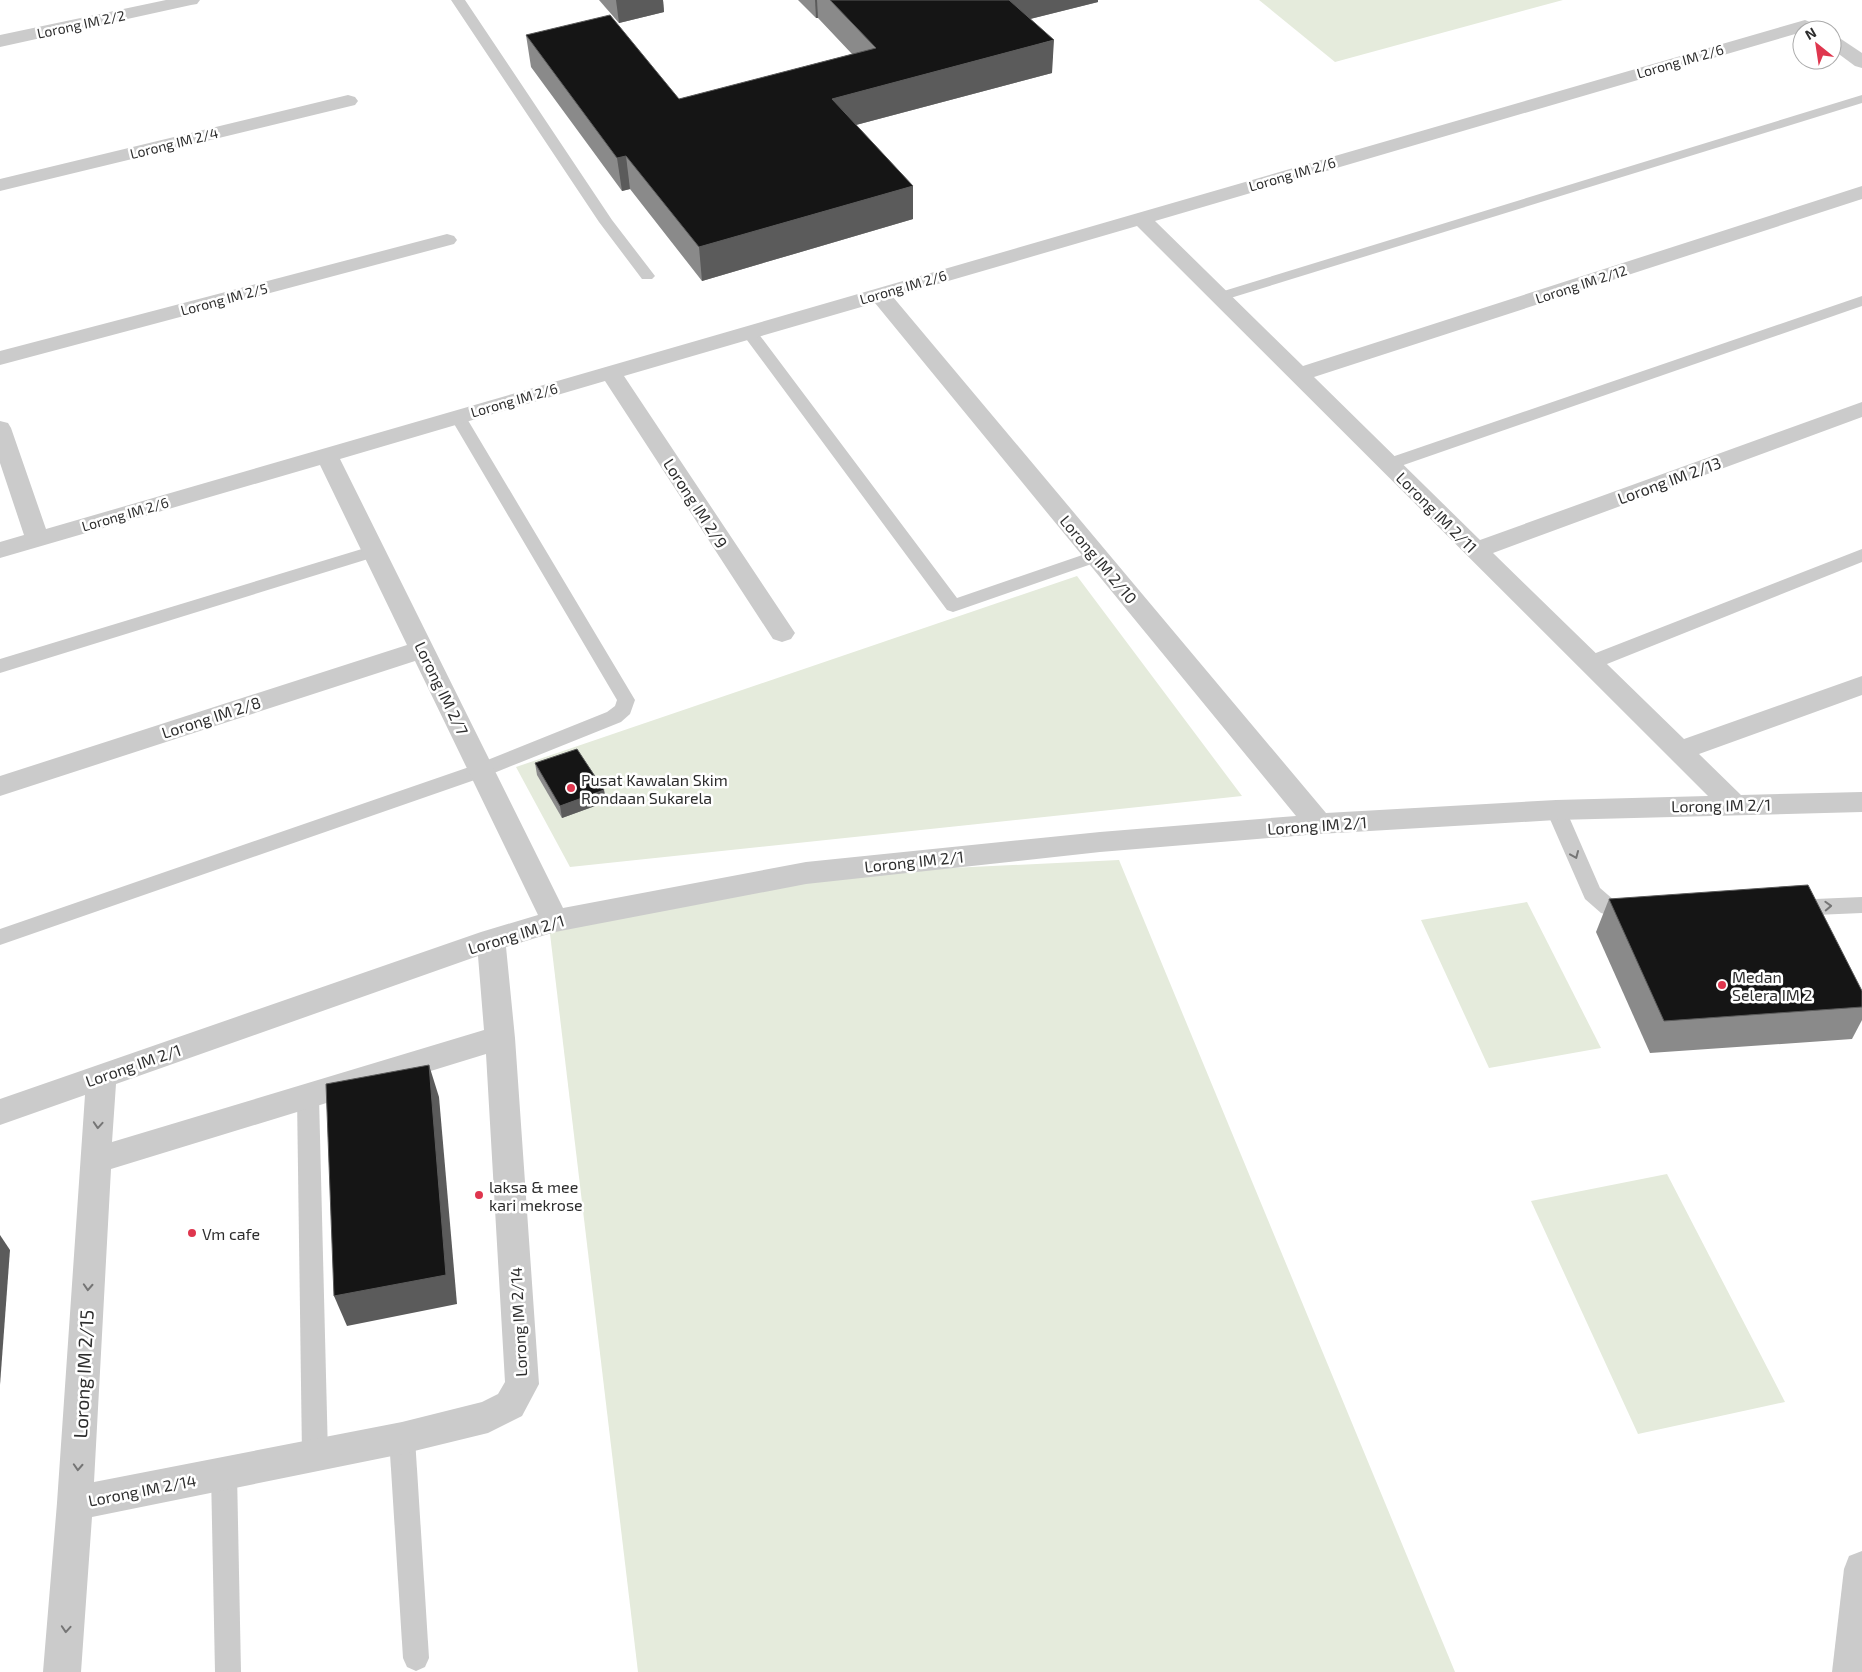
<svg xmlns="http://www.w3.org/2000/svg" width="1862" height="1672" font-family="'Exo 2',sans-serif">
	<style>
		.green { fill: #e5ebdc }
		.lines { fill: none; stroke-linecap: round; stroke-linejoin: round }
		.lane { fill: #cbcbcb; fill-rule: evenodd }
		.street { fill: #cbcbcb; fill-rule: evenodd }
		.wall { fill: #8a8a8a }
		.shaded-wall { fill: #5b5b5b }
		.building { fill: #151515; stroke: #5b5b5b }
		.oneway { stroke: #757575 }
		.poi-dot { fill: #df364e; stroke: #fff; stroke-width: 2 }
		.labels { text-anchor: middle; dominant-baseline: central; stroke-width: 5; stroke-linejoin: round; paint-order: stroke }
		.far-street-label { font-size: 14px; fill: #2e2e2e; stroke: #fff }
		.street-label { font-size: 16px; fill: #2e2e2e; stroke: #fff }
		.poi-label { font-size: 16px; fill: #2e2e2e; stroke: #fff; text-anchor: start }
		.near-street-label { font-size: 19px; fill: #2e2e2e; stroke: #fff }
	</style>
	<rect width="100%" height="100%" fill="#fff"/>
	<g class="green">
		<path d="M1259,0H1563L1335,62Z"/>
		<path d="M1077,576L1242,796L570,867L516,767Z"/>
		<path d="M1119,860L1455,1672H638L548,917L807,875Z"/>
		<path d="M1527,902L1601,1048L1489,1068L1421,920Z"/>
		<path d="M1667,1174L1785,1402L1638,1434L1531,1201Z"/>
	</g>
	<g class="lines">
		<g class="lane">
			<path d="M451,0H465L612,220L655,276L652,279H642L599,222Z"/>
			<path d="M1862,95V103L1224,300H1214L1211,297L1214,294Z"/>
			<path d="M1862,296V306L1395,468L1389,469L1383,468L1381,464L1383,460Z"/>
			<path d="M749,327L755,329L957,598L1097,550L1103,552L1106,556L1103,560L959,610L953,612L947,610L741,332L743,329Z"/>
			<path d="M458,412L464,413L466,417L635,700L630,714L621,722L489,775L0,945V929L475,765L607,712L615,706L617,700L450,417L452,413Z"/>
			<path d="M375,545L381,547L384,551L381,555L0,673V659Z"/>
			<path d="M1862,549V562L1597,668L1590,669L1583,668L1581,663L1583,658Z"/>
			<path d="M1556,803L1563,805L1566,810L1600,888L1615,901L1640,908L1643,914L1640,920L1633,922L1601,913L1585,899L1546,810L1549,805Z"/>
			<path d="M1862,897V913L1792,916L1785,914L1782,908L1785,902L1792,900Z"/>
			<path d="M308,1088L316,1090L319,1097L328,1455L324,1463L315,1467L306,1463L302,1455L297,1097L300,1090Z"/>
			<path d="M402,1426L411,1430L415,1438L429,1658L425,1667L416,1671L407,1667L403,1658L389,1438L393,1430Z"/>
			<path d="M224,1461L233,1464L237,1473L241,1672H215L211,1473L215,1464Z"/>
		</g>
		<g class="street">
			<path d="M166,0H200L197,4L191,5L0,47V35Z"/>
			<path d="M1805,20L1820,26L1823,30H1802V32L1155,221L1303,366L1862,186V199L1314,377L1480,540L1862,402V417L1493,553L1684,739L1862,676V695L1699,754L1741,795L1862,792V812L1556,820L1319,834L1100,852L806,884L555,932L506,947L515,1038L539,1384L522,1416L488,1433L402,1454L92,1517L81,1672H43L57,1503L85,1095L0,1125V1099L481,932L538,915L415,661L0,796V776L407,645L320,465L0,558V542L24,535L0,463V421L8,423L11,428L46,529ZM1137,226L1670,758L1708,796L1556,800L1326,813L893,297ZM875,303L1296,816L1100,832L806,862L563,908L340,459L605,381L773,639L782,642L791,639L795,633L791,627L624,376ZM478,956L484,1030L112,1142L116,1084ZM486,1054L505,1382L498,1394L482,1402L402,1422L94,1482L111,1169Z"/>
			<path d="M1832,35L1838,37L1862,53V68L1855,66L1832,49Z"/>
			<path d="M348,95L355,97L358,101L355,105L0,191V179Z"/>
			<path d="M447,234L454,236L457,240L454,244L0,365V351Z"/>
			<path d="M1862,1551V1672H1832L1844,1569L1849,1556Z"/>
		</g>
	</g>
	<g class="wall">
		<path d="M599,0H663L664,12L619,23Z"/>
		<path d="M798,0H1098V2L1030,19L1052,73L856,125L913,186V219L702,281L630,189L622,191L531,67L526,35L679,99L852,54L818,18H816Z"/>
		<path d="M535,763L604,790L606,802L562,818L537,775Z"/>
		<path d="M1609,899L1862,1007V1020L1852,1039L1650,1053L1596,932Z"/>
	</g>
	<g class="shaded-wall">
		<path d="M616,0H663L664,12L619,23Z"/>
		<path d="M815,0H817L818,18H816Z"/>
		<path d="M1003,0H1098V2L1002,26Z"/>
		<path d="M1054,40L1052,73L833,131L832,99Z"/>
		<path d="M626,156L630,189L622,191L617,158Z"/>
		<path d="M913,186V219L702,281L699,247Z"/>
		<path d="M604,790L606,802L562,818L560,806Z"/>
		<path d="M429,1065L439,1097L457,1304L347,1326L334,1296Z"/>
		<path d="M0,1235L10,1250L0,1385Z"/>
	</g>
	<g class="building">
		<path d="M830,0H1009L1054,40L832,99L913,186L699,247L626,156L617,158L526,35L610,15L679,99L876,48Z"/>
		<path d="M577,749L604,790L560,806L535,763Z"/>
		<path d="M1808,885L1862,991V1007L1664,1021L1609,899Z"/>
		<path d="M429,1065L446,1275L334,1296L326,1084Z"/>
	</g>
	<defs><path id="oneway-chevron" d="M-2-3.5L2.5 0L-2 3.5" fill="none" stroke-width="1.6" stroke-linecap="round" stroke-linejoin="round" transform="scale(1.25)"/></defs>
	<g class="oneway">
		<use href="#oneway-chevron" transform="translate(1575 855) rotate(67)"/>
		<use href="#oneway-chevron" transform="translate(1828 906) rotate(-2)"/>
		<use href="#oneway-chevron" transform="translate(98 1125) rotate(94)"/>
		<use href="#oneway-chevron" transform="translate(88 1287) rotate(93)"/>
		<use href="#oneway-chevron" transform="translate(78 1467) rotate(93)"/>
		<use href="#oneway-chevron" transform="translate(66 1629) rotate(94)"/>
	</g>
	<g class="poi-dot">
		<circle cx="571" cy="788" r="5"/>
		<circle cx="1722" cy="985" r="5"/>
		<circle cx="479" cy="1195" r="5"/>
		<circle cx="192" cy="1233" r="5"/>
	</g>
	<g class="labels">
		<g class="far-street-label">
			<text transform="translate(81 24) rotate(-12)">Lorong IM 2/2</text>
			<text transform="translate(1680 61) rotate(-16)">Lorong IM 2/6</text>
			<text transform="translate(174 143) rotate(-14)">Lorong IM 2/4</text>
			<text transform="translate(1292 174) rotate(-16)">Lorong IM 2/6</text>
			<text transform="translate(1581 284) rotate(-18)">Lorong IM 2/12</text>
			<text transform="translate(903 287) rotate(-16)">Lorong IM 2/6</text>
			<text transform="translate(224 299) rotate(-15)">Lorong IM 2/5</text>
			<text transform="translate(514 400) rotate(-16)">Lorong IM 2/6</text>
			<text transform="translate(125 514) rotate(-16)">Lorong IM 2/6</text>
		</g>
		<g class="street-label">
			<text transform="translate(1669 480) rotate(-20)">Lorong IM 2/13</text>
			<text transform="translate(696 503) rotate(57)">Lorong IM 2/9</text>
			<text transform="translate(1437 512) rotate(45)">Lorong IM 2/11</text>
			<text transform="translate(1099 559) rotate(50)">Lorong IM 2/10</text>
			<text transform="translate(442 688) rotate(64)">Lorong IM 2/7</text>
			<text transform="translate(211 717) rotate(-18)">Lorong IM 2/8</text>
			<text transform="translate(1721 805) rotate(-1)">Lorong IM 2/1</text>
			<text transform="translate(1317 825) rotate(-4)">Lorong IM 2/1</text>
			<text transform="translate(914 861) rotate(-6)">Lorong IM 2/1</text>
			<text transform="translate(516 934) rotate(-17)">Lorong IM 2/1</text>
			<text transform="translate(133 1065) rotate(-19)">Lorong IM 2/1</text>
			<text transform="translate(518 1322) rotate(-93)">Lorong IM 2/14</text>
			<text transform="translate(142 1490) rotate(-11)">Lorong IM 2/14</text>
		</g>
		<g class="poi-label">
			<text x="581" y="779">Pusat Kawalan Skim<tspan x="581" dy="18">Rondaan Sukarela</tspan></text>
			<text x="1732" y="976">Medan<tspan x="1732" dy="18">Selera IM 2</tspan></text>
			<text x="489" y="1186">laksa &amp; mee<tspan x="489" dy="18">kari mekrose</tspan></text>
			<text x="202" y="1233">Vm cafe</text>
		</g>
		<g class="near-street-label">
			<text transform="translate(83 1374) rotate(-87)">Lorong IM 2/15</text>
		</g>
	</g>
	<g transform="translate(1817 45) rotate(330)"><circle r="24" fill="#ffffff" stroke="#ababab"/>
	<path d="M0-4L9 19L0 12L-9 19Z" fill="#df364e"/>
	<text y="-8" font-size="14" font-weight="bold" text-anchor="middle" fill="#2e2e2e">N</text>
	</g>
</svg>
